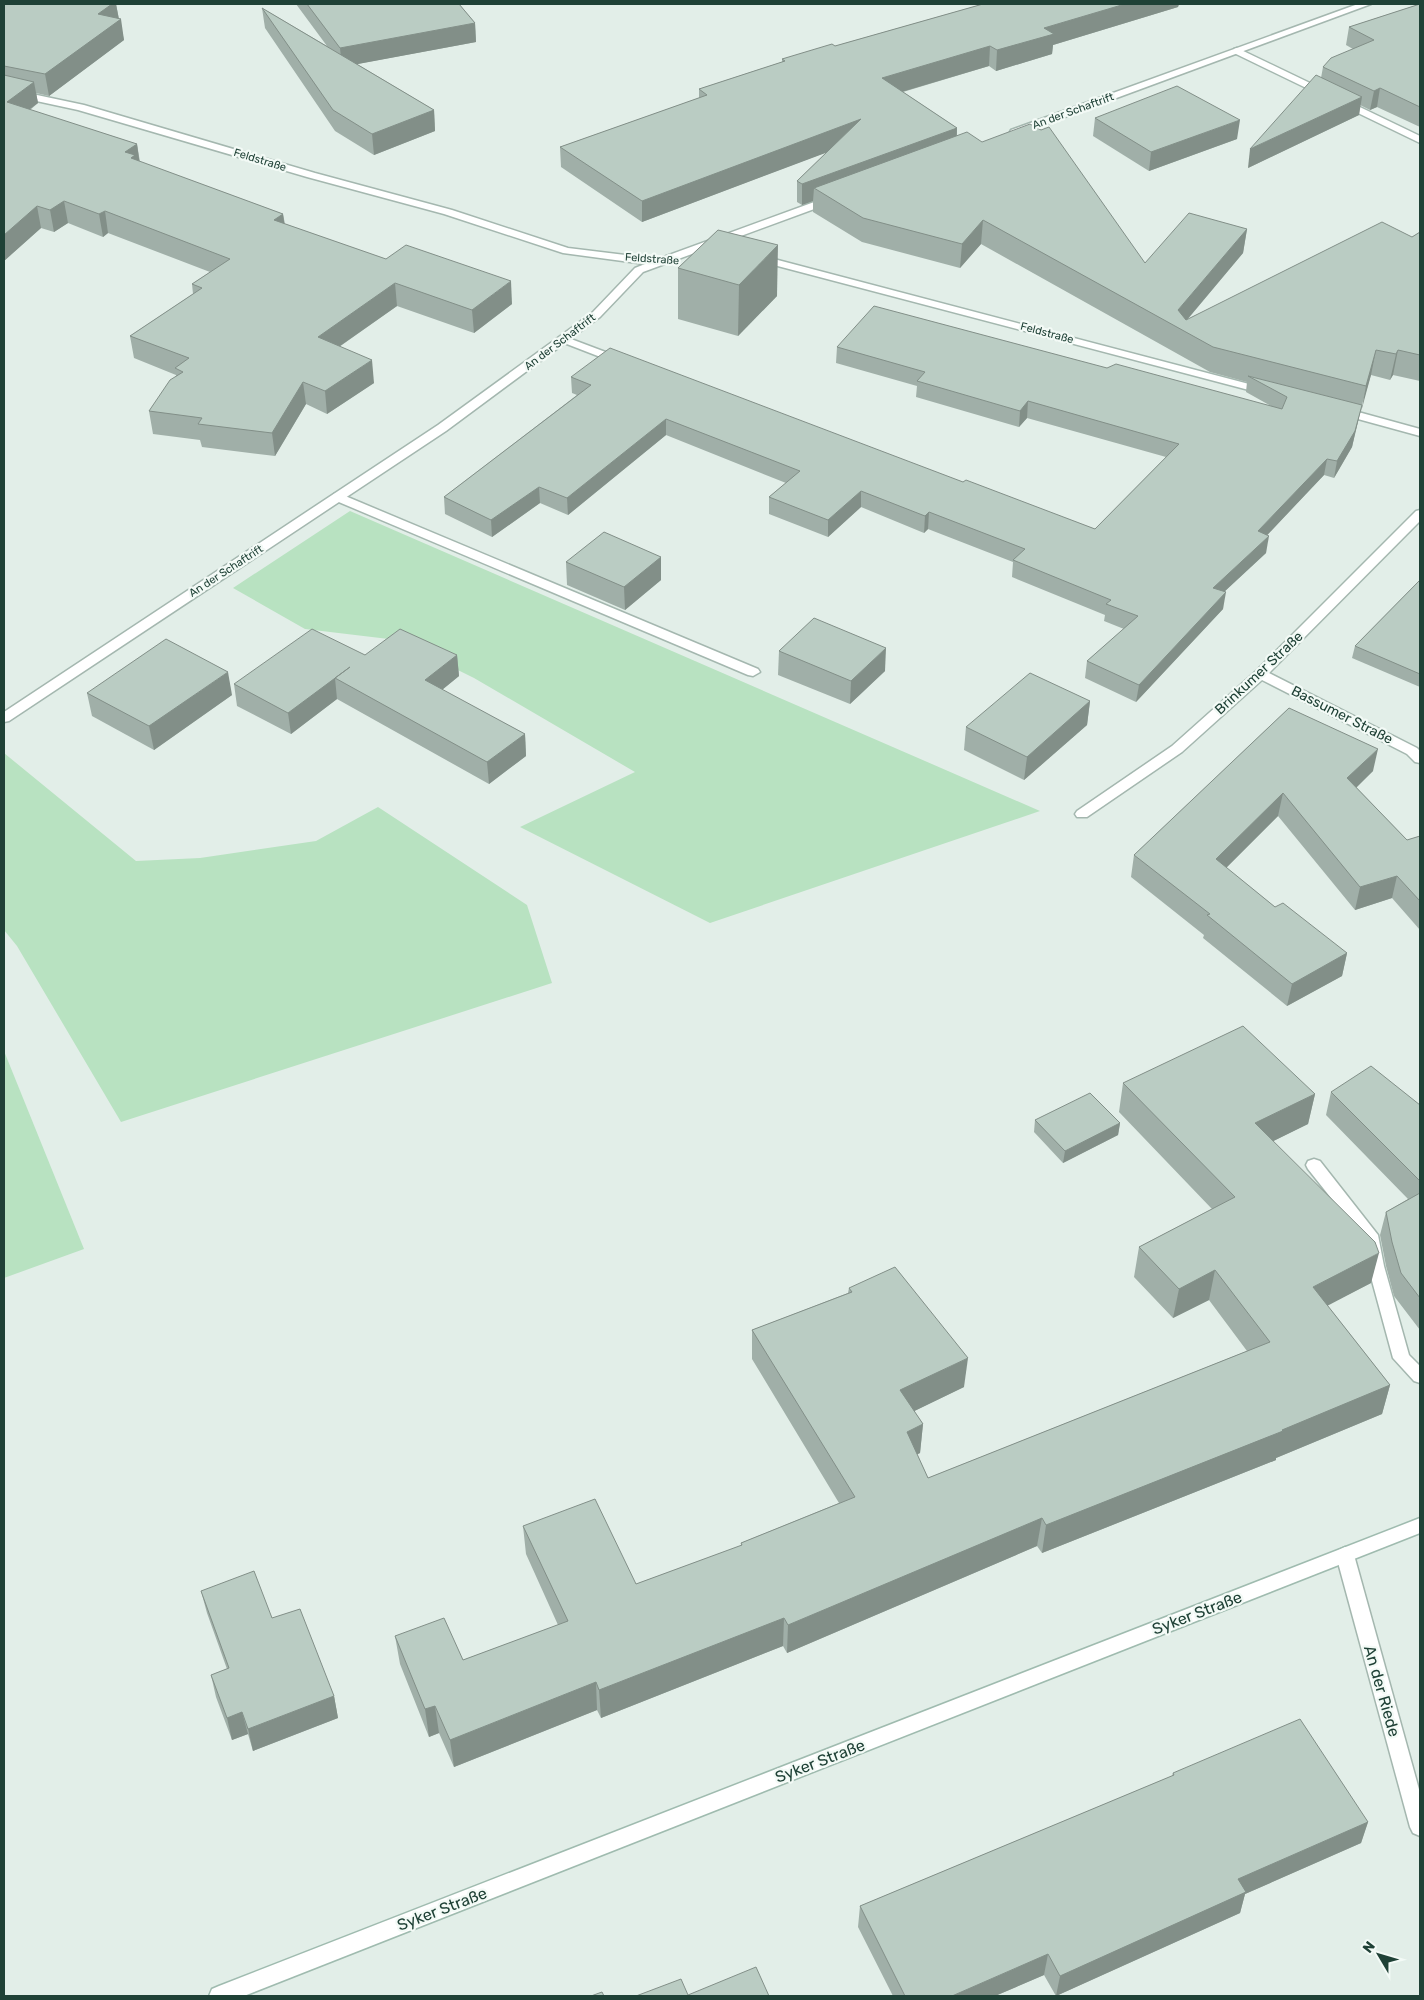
<svg xmlns="http://www.w3.org/2000/svg" width="1424" height="2000" font-family="Rubik,sans-serif">
	<style>
		.green { fill: #b8e2c1 }
		.lines { fill: none; stroke-linecap: round; stroke-linejoin: round }
		.lane-casing { stroke: #a4b7af; stroke-width: 3 }
		.street-casing { stroke: #a4b7af; stroke-width: 3 }
		.secondary-casing { stroke: #9fbbaf; stroke-width: 3 }
		.lane { fill: #fff; fill-rule: evenodd }
		.street { fill: #fff; fill-rule: evenodd }
		.secondary { fill: #fff; fill-rule: evenodd }
		.wall { fill: #a0afa8 }
		.shaded-wall { fill: #828f88 }
		.building { fill: #baccc3; stroke: #828f88 }
		.labels { text-anchor: middle; dominant-baseline: central; stroke-width: 4.5; stroke-linejoin: round; paint-order: stroke }
		.far-street-label { font-size: 11px; fill: #1f4136; stroke: #f3faf6 }
		.street-label { font-size: 14px; fill: #1f4136; stroke: #f3faf6 }
		.near-street-label { font-size: 16px; fill: #1f4136; stroke: #f3faf6 }
	</style>
	<rect width="100%" height="100%" fill="#e2eee8"/>
	<g class="green">
		<path d="M350,511L1040,811L710,923L520,827L635,772L474,678L397,640L305,629L233,588Z"/>
		<path d="M4,753L136,861L200,858L316,841L378,807L527,905L552,983L121,1122L17,946L4,930Z"/>
		<path d="M4,1051L84,1249L4,1278Z"/>
	</g>
	<g class="lines">
		<g class="lane-casing">
			<g id="lane">
				<path d="M1237,48L1420,136V143L1234,53V49Z"/>
				<path d="M563,336L624,359L626,361L620,364L616,363L559,341L557,339Z"/>
				<path d="M338,493L758,669L760,672L753,676L748,675L334,500L332,497L334,494Z"/>
				<path d="M1314,1159L1320,1161L1378,1235L1384,1266L1409,1355L1420,1366V1383L1414,1381L1393,1358L1368,1266L1362,1237L1308,1169L1306,1165L1308,1161Z"/>
			</g>
		</g>
		<g class="street-casing">
			<g id="street">
				<path d="M1358,4H1371L1019,134L1015,135L1010,132L1011,130Z"/>
				<path d="M4,88L84,105L315,173L452,210L568,248L658,259L828,197L832,196L837,199L836,201L643,272L600,317L446,431L9,721L4,722V712L438,425L592,313L635,268L645,264L563,253L444,214L307,177L78,110L4,94Z"/>
				<path d="M757,258L774,259L1268,389L1270,391L1264,394L770,264L753,263L752,261Z"/>
				<path d="M1340,407L1420,429V436L1336,413L1334,411L1336,409Z"/>
				<path d="M1420,510V521L1269,673L1417,748L1420,751V763L1415,762L1407,754L1262,680L1182,752L1087,817H1077L1075,814L1077,811L1172,746L1256,671L1416,511Z"/>
				<path d="M1345,1547L1351,1550L1354,1555L1420,1793V1836L1413,1833L1410,1827L1336,1555L1339,1550Z"/>
			</g>
		</g>
		<g class="secondary-casing">
			<path id="secondary" d="M1420,1518V1533L244,1996H209L212,1989L219,1986Z"/>
		</g>
		<use href="#lane" class="lane"/>
		<use href="#street" class="street"/>
		<use href="#secondary" class="secondary"/>
	</g>
	<g class="wall">
		<path d="M4,4H116L119,19L124,40L49,96L36,93L38,103L30,110L137,144L140,162L283,214L285,224L512,304L474,333L397,306L339,347L374,383L327,414L306,404L275,456L202,447L200,440L153,434L149,411L176,376V375L134,358L130,336L193,294L192,284L210,272L108,233L103,237L68,223L54,232L41,228L4,261Z"/>
		<path d="M296,4H459L475,23L476,42L357,64L434,110L435,131L374,155L335,131L265,28L262,8L327,46Z"/>
		<path d="M983,4H1179L1178,7L1053,45L1052,54L996,71L989,66L903,92L957,128V136L1145,263L1247,229L1243,253L1187,320L1412,237L1420,232V381L1393,375L1390,380L1371,375L1360,411L1352,447L1334,478L1324,475L1267,535L1266,553L1224,592L1223,609L1136,702L1085,678L1087,661L1124,629L1104,621L1105,615L1012,577L1013,562L928,529L924,533L861,507L828,537L769,514V497L786,483L666,435L568,515L540,503L492,537L445,514L444,497L577,395L572,393L571,377L963,482L1095,529L1166,457L1027,418L1019,427L916,397L917,386L836,363L837,347L1107,368L1271,406L1246,392L1247,382L1210,372L981,244L960,268L862,242L813,212V201L802,205L797,202V181L827,152L642,222L561,167L560,147L699,98V89L782,62V59L835,46Z"/>
		<path d="M1420,4V127L1377,107L1370,110L1360,105L1359,115L1248,168L1321,78L1323,67L1353,49L1346,45L1349,27Z"/>
		<path d="M1095,118L1237,139L1149,171L1093,136Z"/>
		<path d="M718,230L777,296L738,336L678,319V268Z"/>
		<path d="M661,557V580L625,610L567,585L566,562Z"/>
		<path d="M1420,580V687L1352,658L1355,646Z"/>
		<path d="M779,651L885,671L850,704L778,675Z"/>
		<path d="M365,655H457L459,676L442,690L525,734L526,756L489,784L337,699L291,734L237,706L234,684Z"/>
		<path d="M87,693L232,695L154,750L92,716Z"/>
		<path d="M1090,701L1087,725L1024,780L964,750L966,727Z"/>
		<path d="M1289,708L1373,771L1356,787L1407,840L1420,836V930L1392,898L1355,910L1278,816L1226,868L1275,907L1347,953L1342,976L1287,1006L1203,938L1204,935L1131,877L1134,855Z"/>
		<path d="M1123,1083L1315,1094L1308,1124L1273,1141L1371,1283L1327,1305L1390,1385L1382,1414L1276,1458V1460L1042,1553L1037,1546L787,1653L783,1646L601,1718L597,1710L454,1767L439,1733L429,1737L400,1664L395,1636L463,1660L558,1625L526,1554L523,1526L636,1584L741,1546V1543L839,1503L752,1359V1330L848,1293L849,1288L964,1387L914,1411L923,1424L920,1453L917,1454L928,1478L1247,1351L1209,1300L1173,1318L1134,1277L1139,1247L1212,1209L1119,1112Z"/>
		<path d="M1331,1092L1420,1105V1330L1394,1296L1386,1266L1380,1235L1386,1212L1408,1199L1326,1115Z"/>
		<path d="M1035,1120L1120,1123L1118,1135L1063,1163L1034,1132Z"/>
		<path d="M201,1591L272,1618L334,1696L338,1718L253,1751L248,1734L232,1740L216,1697L211,1675L227,1669L207,1613Z"/>
		<path d="M1173,1773L1368,1822L1361,1843L1245,1894L1240,1913L1056,1996L1044,1975L995,1996H893L858,1927L860,1906L1172,1776Z"/>
	</g>
	<g class="shaded-wall">
		<path d="M112,4H116L119,20L121,19L124,40L49,96L45,74L98,14Z"/>
		<path d="M1125,4H1179L1178,7L1053,45L1052,54L996,71L997,50L1044,28Z"/>
		<path d="M475,23L476,42L342,67L340,48Z"/>
		<path d="M990,46L989,66L881,98L882,78Z"/>
		<path d="M34,82L38,103L11,123L7,102Z"/>
		<path d="M1380,88L1377,107L1370,110L1374,91Z"/>
		<path d="M1362,97L1359,115L1248,168L1250,149Z"/>
		<path d="M434,110L435,131L374,155L372,134Z"/>
		<path d="M861,119L860,140L642,222V201Z"/>
		<path d="M1240,120L1237,139L1149,171L1151,152Z"/>
		<path d="M957,128L956,149L814,188L813,201L802,205V184Z"/>
		<path d="M137,144L140,166L137,168L125,152Z"/>
		<path d="M64,201L68,223L54,232L50,210Z"/>
		<path d="M37,206L41,228L4,261V235Z"/>
		<path d="M105,211L108,233L103,237L99,214Z"/>
		<path d="M283,214L286,236L274,220Z"/>
		<path d="M983,220L981,244L960,268L962,244Z"/>
		<path d="M1247,229L1243,253L1180,328L1178,310Z"/>
		<path d="M778,245L777,296L738,336L739,285Z"/>
		<path d="M511,281L512,304L474,333L472,310Z"/>
		<path d="M395,283L397,306L320,360L318,337Z"/>
		<path d="M1376,350L1371,375L1361,412L1366,386Z"/>
		<path d="M1398,350L1393,375L1390,380L1396,354Z"/>
		<path d="M372,360L374,383L327,414L325,391Z"/>
		<path d="M303,382L306,404L275,456L272,433Z"/>
		<path d="M1028,401L1027,418L1019,427L1020,411Z"/>
		<path d="M1362,405L1352,447L1334,478L1337,461Z"/>
		<path d="M666,419V435L568,515L567,498Z"/>
		<path d="M1327,459L1324,475L1255,548L1258,531Z"/>
		<path d="M539,487L540,503L492,537L491,520Z"/>
		<path d="M861,491V507L828,537V520Z"/>
		<path d="M929,512L928,529L924,533L925,516Z"/>
		<path d="M1269,536L1266,553L1211,604L1213,588Z"/>
		<path d="M661,557V580L625,610L624,587Z"/>
		<path d="M1226,592L1223,609L1136,702L1139,685Z"/>
		<path d="M886,648L885,671L850,704L851,681Z"/>
		<path d="M457,655L459,676L427,702L425,680Z"/>
		<path d="M228,672L232,695L154,750L149,726Z"/>
		<path d="M335,678L337,699L291,734L288,713Z"/>
		<path d="M1090,701L1087,725L1024,780L1027,757Z"/>
		<path d="M525,734L526,756L489,784L487,762Z"/>
		<path d="M1378,749L1373,771L1343,801L1347,778Z"/>
		<path d="M1283,793L1278,816L1212,882L1216,859Z"/>
		<path d="M1397,876L1392,898L1355,910L1360,887Z"/>
		<path d="M1347,953L1342,976L1287,1006L1292,984Z"/>
		<path d="M1315,1094L1308,1124L1249,1153L1255,1123Z"/>
		<path d="M1120,1123L1118,1135L1063,1163L1065,1151Z"/>
		<path d="M1379,1253L1371,1283L1306,1317L1313,1287Z"/>
		<path d="M1215,1270L1209,1300L1173,1318L1179,1289Z"/>
		<path d="M968,1358L964,1387L898,1419L900,1390Z"/>
		<path d="M1390,1385L1382,1414L1276,1458V1460L1042,1553L1046,1525Z"/>
		<path d="M923,1424L920,1453L904,1461L907,1432Z"/>
		<path d="M1042,1518L1037,1546L787,1653L788,1625Z"/>
		<path d="M784,1618L783,1646L601,1718L599,1690Z"/>
		<path d="M596,1682L597,1710L454,1767L450,1740Z"/>
		<path d="M334,1696L338,1718L253,1751L248,1729Z"/>
		<path d="M435,1706L439,1733L429,1737L425,1709Z"/>
		<path d="M242,1712L248,1734L232,1740L227,1718Z"/>
		<path d="M1368,1822L1361,1843L1245,1894L1240,1913L1056,1996L1060,1976L1238,1879Z"/>
		<path d="M1048,1954L1044,1975L995,1996H952Z"/>
	</g>
	<g class="building">
		<path d="M4,4H112L98,14L121,19L45,74L4,66Z"/>
		<path d="M307,4H459L475,23L340,48Z"/>
		<path d="M983,4H1125L1044,28L1054,34L997,50L990,46L882,78L957,128L802,184L797,181L861,119L642,201L560,147L707,95L699,89L785,61L782,59L832,44L835,46Z"/>
		<path d="M1420,4V107L1380,88L1374,91L1323,67L1331,58L1374,40L1349,27Z"/>
		<path d="M262,8L434,110L372,134L333,110Z"/>
		<path d="M4,75L34,82L7,102L137,144L125,152L135,155L131,158L283,214L274,220L386,259L406,245L511,281L472,310L395,283L318,337L372,360L325,391L303,382L272,433L198,424L202,418L149,411L170,380L183,372L175,368L189,358L130,336L202,288L192,284L230,259L105,211L99,214L64,201L50,210L37,206L4,235Z"/>
		<path d="M1316,75L1362,97L1250,149Z"/>
		<path d="M1177,86L1240,120L1151,152L1095,118Z"/>
		<path d="M1030,124L1041,130L1049,127L1145,263L1189,213L1247,229L1178,310L1186,320L1382,222L1412,237L1420,232V355L1398,350L1396,354L1376,350L1366,386L1213,347L983,220L962,244L863,218L814,188L967,132L982,142Z"/>
		<path d="M718,230L778,245L739,285L678,268Z"/>
		<path d="M874,306L1107,368L1116,364L1282,409L1287,397L1248,376L1362,405L1355,431L1337,461L1327,459L1258,531L1269,536L1213,588L1226,592L1139,685L1087,661L1138,616L1106,604L1111,600L1013,560L1025,549L929,512L925,516L861,491L828,520L769,497L800,471L666,419L567,498L539,487L491,520L444,497L591,385L571,377L610,348L963,482L966,480L1095,529L1179,444L1028,401L1020,411L917,381L925,372L837,347Z"/>
		<path d="M604,532L661,557L624,587L566,562Z"/>
		<path d="M1420,580V674L1355,646Z"/>
		<path d="M814,618L886,648L851,681L779,651Z"/>
		<path d="M312,629L365,655L400,629L457,655L425,680L525,734L487,762L335,678L350,667L288,713L234,684Z"/>
		<path d="M166,639L228,672L149,726L87,693Z"/>
		<path d="M1030,673L1090,701L1027,757L966,727Z"/>
		<path d="M1289,708L1378,749L1347,778L1407,840L1420,836V901L1397,876L1360,887L1283,793L1216,859L1275,907L1283,903L1347,953L1292,984L1207,915L1210,914L1134,855Z"/>
		<path d="M1243,1026L1315,1094L1255,1123L1375,1242L1379,1253L1313,1287L1390,1385L1282,1430L1283,1431L1046,1525L1042,1518L788,1625L784,1618L599,1690L596,1682L450,1740L435,1706L425,1709L395,1636L444,1618L463,1660L568,1621L523,1526L595,1499L636,1584L742,1545L741,1543L855,1497L752,1330L852,1292L849,1288L895,1267L968,1358L900,1390L923,1424L907,1432L928,1478L1270,1342L1215,1270L1179,1289L1139,1247L1235,1197L1123,1083Z"/>
		<path d="M1371,1066L1420,1105V1181L1331,1092Z"/>
		<path d="M1090,1093L1120,1123L1065,1151L1035,1120Z"/>
		<path d="M1420,1193V1298L1401,1273L1392,1242L1386,1212Z"/>
		<path d="M254,1571L272,1618L300,1609L334,1696L248,1729L242,1712L227,1718L211,1675L229,1668L201,1591Z"/>
		<path d="M1300,1719L1368,1822L1238,1879L1246,1892L1060,1976L1048,1954L952,1996H905L860,1906L1174,1775L1173,1773Z"/>
		<path d="M756,1967L769,1996H636L681,1979L688,1995Z"/>
		<path d="M602,1992L604,1996H591Z"/>
	</g>
	<g class="labels">
		<g class="far-street-label">
			<text transform="translate(1073 111) rotate(-20)">An der Schaftrift</text>
			<text transform="translate(260 160) rotate(17)">Feldstraße</text>
			<text transform="translate(652 259) rotate(4)">Feldstraße</text>
			<text transform="translate(1047 333) rotate(15)">Feldstraße</text>
			<text transform="translate(560 342) rotate(-37)">An der Schaftrift</text>
			<text transform="translate(226 571) rotate(-33)">An der Schaftrift</text>
		</g>
		<g class="street-label">
			<text transform="translate(1259 673) rotate(-43)">Brinkumer Straße</text>
			<text transform="translate(1342 715) rotate(27)">Bassumer Straße</text>
		</g>
		<g class="near-street-label">
			<text transform="translate(1197 1613) rotate(-21)">Syker Straße</text>
			<text transform="translate(1382 1691) rotate(74)">An der Riede</text>
			<text transform="translate(820 1761) rotate(-21)">Syker Straße</text>
			<text transform="translate(442 1909) rotate(-21)">Syker Straße</text>
		</g>
	</g>
	<rect width="1424" height="2000" fill="none" stroke="#1f4136" stroke-width="10"/>
	<g transform="translate(1379 1955) rotate(308)" stroke="#f3faf6" stroke-width="4" paint-order="stroke">
	<path d="M0-4L9 19L0 12L-9 19Z" fill="#1f4136"/>
	<text y="-8" font-size="14" font-weight="bold" text-anchor="middle" fill="#1f4136">N</text>
	</g>
</svg>
